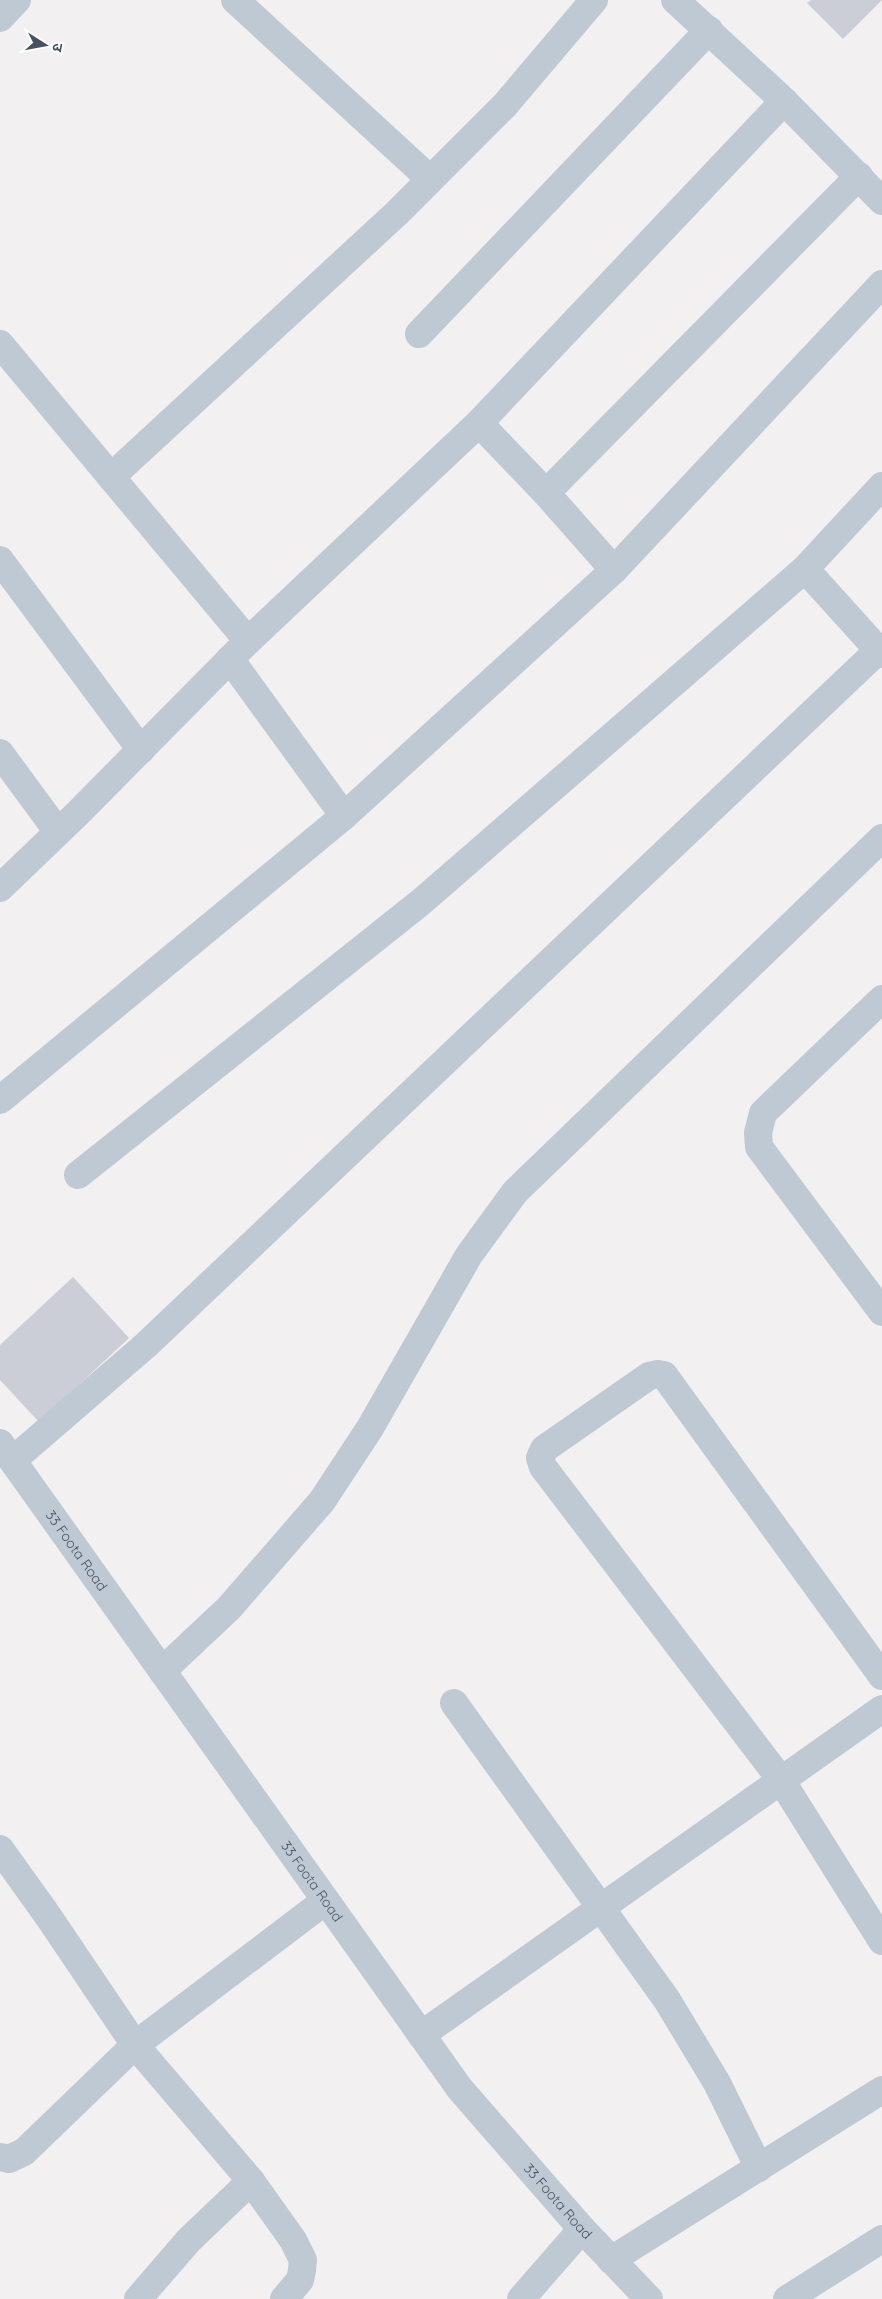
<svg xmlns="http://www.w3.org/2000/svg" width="882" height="2299" font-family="Quicksand,'Noto Sans Devanagari',sans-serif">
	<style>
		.building { fill: #cbced6 }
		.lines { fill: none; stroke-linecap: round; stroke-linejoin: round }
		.street { stroke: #bfc9d3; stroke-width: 28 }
		.labels { text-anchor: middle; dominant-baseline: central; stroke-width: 5; stroke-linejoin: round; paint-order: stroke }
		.street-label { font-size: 14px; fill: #46525f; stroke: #fff }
	</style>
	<rect width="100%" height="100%" fill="#f2f0f0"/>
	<g class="building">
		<path d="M811,0H882L843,39L807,3Z"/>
		<path d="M73,1277L129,1338L39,1422L0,1380V1345Z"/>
	</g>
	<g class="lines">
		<g class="street">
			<path d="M235,0L430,179"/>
			<path d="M675,0L784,101L882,201"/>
			<path d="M0,18L17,0"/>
			<path d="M419,334L709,30"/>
			<path d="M0,344L248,641"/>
			<path d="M479,423L546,493L859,176"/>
			<path d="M111,477L397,213L505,105L594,0"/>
			<path d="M882,486L805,569L882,654"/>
			<path d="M546,493L614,570"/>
			<path d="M0,560L141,750"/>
			<path d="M230,659L344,816"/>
			<path d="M0,753L58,832"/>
			<path d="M0,888L78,813L248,641L479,423L784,101"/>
			<path d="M882,999L763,1113L758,1133L759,1147L882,1312"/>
			<path d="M0,1100L344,816L614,570L882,284"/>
			<path d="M78,1175L421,902L805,569"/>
			<path id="s1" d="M0,1443L460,2089L582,2229L649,2299"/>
			<path d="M13,1460L146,1345L882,647"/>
			<path d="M162,1671L229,1608L322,1501L370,1428L469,1255L515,1192L882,838"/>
			<path d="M882,1676L664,1375L658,1374L649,1376L544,1449L540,1458L543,1467L781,1780L882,1941"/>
			<path d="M454,1703L667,2000L717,2083L759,2168"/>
			<path d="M0,1849L48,1916L135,2045L251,2181L293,2240L303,2260L302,2270L300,2280L284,2299"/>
			<path d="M421,2035L882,1709"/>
			<path d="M0,2157L9,2159L24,2152L135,2045L325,1901"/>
			<path d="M611,2260L882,2090"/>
			<path d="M138,2299L189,2240L251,2181"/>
			<path d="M521,2299L582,2229"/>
			<path d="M787,2299L882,2239"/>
		</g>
	</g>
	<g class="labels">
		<g class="street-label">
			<text stroke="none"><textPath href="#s1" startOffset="132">33 Foota Road</textPath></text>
			<text stroke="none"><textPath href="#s1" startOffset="538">33 Foota Road</textPath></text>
			<text stroke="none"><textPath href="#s1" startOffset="942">33 Foota Road</textPath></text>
		</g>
	</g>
	<g transform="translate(45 45) rotate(101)" stroke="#ffffff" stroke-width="4" paint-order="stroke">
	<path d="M0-4L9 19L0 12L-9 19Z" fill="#46525f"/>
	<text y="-8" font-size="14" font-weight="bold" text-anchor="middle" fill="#46525f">उ</text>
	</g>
</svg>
